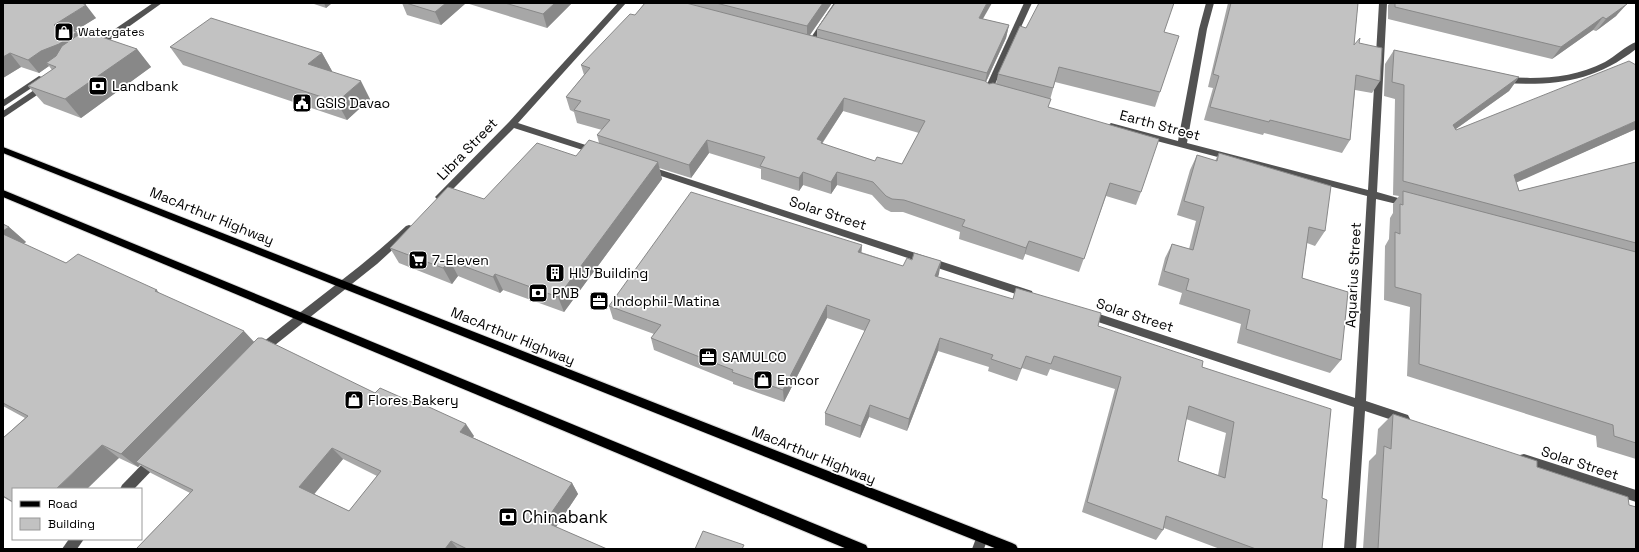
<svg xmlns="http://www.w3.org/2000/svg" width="1639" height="552" font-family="'Space Grotesk',sans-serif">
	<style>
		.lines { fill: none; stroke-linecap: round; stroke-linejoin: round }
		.major-casing { stroke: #dbdbdb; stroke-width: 2 }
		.minor { fill: #525252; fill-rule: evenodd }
		.major { fill: #000; fill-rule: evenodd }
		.wall { fill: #a7a7a7; fill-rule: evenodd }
		.shaded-wall { fill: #888 }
		.building { fill: #c2c2c2; stroke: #888; fill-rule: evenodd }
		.labels { text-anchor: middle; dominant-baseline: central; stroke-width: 3.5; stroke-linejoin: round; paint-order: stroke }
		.far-poi-label { font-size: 12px; fill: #000; stroke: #fff; text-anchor: start }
		.poi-label { font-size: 14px; fill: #000; stroke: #fff; text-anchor: start }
		.street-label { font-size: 14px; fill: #000; stroke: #fff }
		.near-poi-label { font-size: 17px; fill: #000; stroke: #fff; text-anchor: start }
	</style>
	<rect width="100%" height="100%" fill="#fff"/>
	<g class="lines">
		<g class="major-casing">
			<g id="major">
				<path d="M3,147L1012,543L1016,545L1018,549H997L3,153Z"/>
				<path d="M3,190L866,545L868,549H847L3,197Z"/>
			</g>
		</g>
		<g class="minor">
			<path d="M153,3H162L99,48H93V44Z"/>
			<path d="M618,3H626L518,123L598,149L599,151L598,153H592L514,128L443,199H437L435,197L437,195L509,122Z"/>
			<path d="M834,3H842L813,47H807L806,45Z"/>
			<path d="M1024,3H1032L991,93L987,96L984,95L983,93Z"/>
			<path d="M1206,3H1214L1207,29L1187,143L1368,190L1379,3H1387L1377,192L1412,202L1414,204L1409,207L1376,199L1366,401L1408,415L1410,419L1408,423L1404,424L1365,411L1356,549H1344L1354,407L1083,317L1082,314L1083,311L1087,310L1355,398L1367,196L1111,129L1107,126L1111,123L1178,141L1199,29Z"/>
			<path d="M1636,42V49C1594,82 1554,86 1503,83L1499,80L1503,77C1539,79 1572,79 1605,62C1614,57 1627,45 1636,42Z"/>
			<path d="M39,76L42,77V81L3,107V100Z"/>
			<path d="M46,82L49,83V87L3,118V111Z"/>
			<path d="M649,166L1032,291L1033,294L1032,297L1028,298L646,171L644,169Z"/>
			<path d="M409,225L412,226L414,229L412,232L377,264L265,353L261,354L257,353L256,350L257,347C306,306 359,270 406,226Z"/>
			<path d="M155,454L159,455L161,459L159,463L134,489H120L122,485L151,455Z"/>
			<path d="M1524,454L1636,490V502L1520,463L1518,459L1520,455Z"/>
			<path d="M982,531L986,533L988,537L984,549H972L978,533Z"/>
			<path d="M69,539H84L77,549H62Z"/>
		</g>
		<use href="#major" class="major"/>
	</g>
	<g class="wall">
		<path d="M3,3L96,18L74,31L79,35L137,49L151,67L81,118L44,104L28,86L52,70L49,66L39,73L21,67L3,78Z"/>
		<path d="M311,3H332L326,8Z"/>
		<path d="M402,3H572L547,28L466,3L441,25L407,15Z"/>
		<path d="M645,3H832L810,35L817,37V29L983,19L1009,25L1006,38L986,82L989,84H996L998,74L1026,28L1164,32L1160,92L1155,107L1055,82L1048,107L1141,192L1136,205L1106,196L1079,272L1025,254L1023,260L959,239L960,232L903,212H891L885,209L872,195L837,185L831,194L803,185L799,191L761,179V169L709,153L691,178L659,168L662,179L564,312L503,290L500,293L458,276L452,284L399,263L390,248L484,199L576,156L599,143L597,135L602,130L577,123L574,112L570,110L566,97L584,75L581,65L635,15ZM843,111L919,133L902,164L875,161L822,144Z"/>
		<path d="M1228,3H1358L1354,45L1359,43L1380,81L1372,93L1355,90L1350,140L1342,153L1264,133L1263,135L1204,120L1213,88L1208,87Z"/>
		<path d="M1390,3H1625L1616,16L1596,31L1593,30L1552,59L1388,19V5Z"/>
		<path d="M170,47L322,53L332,71H331L370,99L347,120L183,65Z"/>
		<path d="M1394,50L1519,77L1509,91L1456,129V130L1636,129L1516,182L1519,191L1636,162V459L1597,447L1596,436L1407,376L1410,307L1384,300L1385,246L1389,239L1390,218L1393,213V204L1399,196L1393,195L1395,99L1384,96L1385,64Z"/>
		<path d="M1219,153L1325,231L1315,246L1307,243L1302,278L1341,360L1330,373L1237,343L1241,324L1179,304L1182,293L1158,285L1165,258L1172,244L1189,249L1196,221L1177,215L1190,170L1197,155L1215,161Z"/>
		<path d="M3,224L9,227L26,242L23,244L66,263L157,290L160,294L254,342L375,393L474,436L472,437L572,483L578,494L556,527L607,549H136L190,493L151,473L140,465L138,467L119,458L13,489V503L3,497V438L25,418L3,406ZM343,459L377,476L349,511L314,494Z"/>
		<path d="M862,245L861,252L903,266L912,260L941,261L938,277L1098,326L1202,367L1322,498V549H1220L1164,528L1163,530L1156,540L1082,512L1115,389L1050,369L1047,376L1022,368L1017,381L988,371L989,367L938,351L907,431L869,417L860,438L825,425V413L865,331L827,318L784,402L733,384V382L654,350L651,338L654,334L613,319L609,306ZM1186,419L1226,433L1218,475L1178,461Z"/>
		<path d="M1393,414L1537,467L1636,549H1363L1369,461L1376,454L1378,429Z"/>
	</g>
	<g class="shaded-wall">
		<path d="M324,3H332L326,8Z"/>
		<path d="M446,3H466L441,25L435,12Z"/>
		<path d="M555,3H572L547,28L543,14Z"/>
		<path d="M823,3H832L807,39V26Z"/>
		<path d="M987,3H992L976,31L979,18Z"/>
		<path d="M1627,4L1616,16L1596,31L1606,19Z"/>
		<path d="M86,5L96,18L64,38L54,25Z"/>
		<path d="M1603,17L1593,30L1552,59L1561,47Z"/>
		<path d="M1009,25L1006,38L984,86L987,73Z"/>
		<path d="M77,32L87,46L46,63L49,66L39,73L28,60L41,51Z"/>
		<path d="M137,49L151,67L81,118L65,99Z"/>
		<path d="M10,53L21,67L3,78V57Z"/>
		<path d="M322,53L332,71L319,82L308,64Z"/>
		<path d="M1519,77L1509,91L1443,138L1453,125Z"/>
		<path d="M361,81L370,99L347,120L337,102Z"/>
		<path d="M844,98L843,111L822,143V154L817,139Z"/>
		<path d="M1636,121V129L1502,189L1514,175Z"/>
		<path d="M707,140L709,153L691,178L689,165Z"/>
		<path d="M658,162L662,179L564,312L558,297Z"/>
		<path d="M803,172V185L799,191V178Z"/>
		<path d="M837,172V185L831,194V182Z"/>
		<path d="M9,227L26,242L17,248L3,235V231Z"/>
		<path d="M1029,241L1025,254L1023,260L1026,248Z"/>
		<path d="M862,245L861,258L858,252Z"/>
		<path d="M450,261L458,276L452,284L443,268Z"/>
		<path d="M941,261L939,274L933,289L935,276Z"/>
		<path d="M495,274L503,290L500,293L493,277Z"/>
		<path d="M827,305V318L784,402L783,390Z"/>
		<path d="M244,331L257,345L136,462L140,465L138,467L121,454Z"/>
		<path d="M940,338L938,351L907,431L909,419Z"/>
		<path d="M870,405L869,417L860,438L861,426Z"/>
		<path d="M466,424L474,436L468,444L460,432Z"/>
		<path d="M102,445L119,458L87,489H56Z"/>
		<path d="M332,448L343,459L311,498L299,487Z"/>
		<path d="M572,483L578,494L552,533L545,522Z"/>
		<path d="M451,541L458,549H445Z"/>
	</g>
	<g class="building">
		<path d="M3,3H82L86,5L54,25L77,32L59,44L41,51L28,60L10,53L3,57Z"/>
		<path d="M406,3H446L435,12Z"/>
		<path d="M505,3H555L543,14Z"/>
		<path d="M645,3H686L985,81L989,84L993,83L1051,99L1048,107L1159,139L1141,192L1110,183L1084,259L1029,241L1026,248L962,226L965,220L904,200L892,199L886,196L873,182L837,172L831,182L803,172L799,178L760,166L765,157L707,140L689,165L597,135L610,120L574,110L581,101L566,97L590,68L581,65L630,14L635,15ZM844,98L925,121L902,164L877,157L875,161L821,143L822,141L817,139Z"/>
		<path d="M716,3H823L807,26Z"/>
		<path d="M835,3H987L979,18L1009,25L987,73L817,29Z"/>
		<path d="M1039,3H1174L1164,32L1179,36L1160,92L1059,67L1053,88L998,74L1020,26L1026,28Z"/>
		<path d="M1231,3H1358L1354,45L1360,38L1359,43L1382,48L1380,81L1356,75L1350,140L1270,120L1269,122L1210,107L1219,76L1213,74Z"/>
		<path d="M1395,3H1625L1627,4L1606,19L1603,17L1561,47L1395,7Z"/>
		<path d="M211,18L322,53L308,64L361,81L337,102L170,47Z"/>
		<path d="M84,31L137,49L65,99L28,86L56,67L46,63L56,56L62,46Z"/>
		<path d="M1394,50L1519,77L1453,125L1456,130L1629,61L1636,65V121L1514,175L1519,191L1636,162V243L1403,181L1404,85L1392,82Z"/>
		<path d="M589,140L658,162L558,297L495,274L493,277L450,261L443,268L390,248L448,187L484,199L537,143L576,156Z"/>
		<path d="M1219,153L1331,186L1325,231L1309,227L1302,278L1348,292L1341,360L1246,329L1250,310L1186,290L1189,279L1164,271L1172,244L1193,250L1204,207L1184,201L1197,155L1217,161Z"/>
		<path d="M1403,191L1636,252V443L1614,436L1613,425L1419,364L1421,294L1395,287V232L1400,234V204L1403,205Z"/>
		<path d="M691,192L862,245L858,252L903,266L907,258L912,260L914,253L941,261L935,276L1013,299L1016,288L1101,313L1098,326L1203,361L1202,367L1331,409L1322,498L1327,500L1322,549H1256L1166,516L1163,530L1087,502L1121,377L1054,356L1051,364L1026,356L1021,369L991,359L993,355L940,338L909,419L870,405L861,426L825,413L870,320L827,305L783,390L732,372L733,370L651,338L661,325L609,306ZM1189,406L1234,422L1225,478L1178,461Z"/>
		<path d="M3,224L9,227L3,231Z"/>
		<path d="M3,234L66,263L78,254L157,290L155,291L244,331L121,454L102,445L56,489H13V502L3,496V438L28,416L3,403Z"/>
		<path d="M258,338H262L375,393L380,388L416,404L418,402L466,424L460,432L572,483L545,522L607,549H467L451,541L445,549H136L193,490L136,462ZM332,448L381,471L349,511L299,487Z"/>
		<path d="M1393,414L1537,461V467L1628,497L1629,505L1636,507V549H1378L1384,446L1391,449Z"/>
		<path d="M703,531L744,545L742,549H695Z"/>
	</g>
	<defs>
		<g id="shop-square" transform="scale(1)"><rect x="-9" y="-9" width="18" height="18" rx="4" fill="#000" stroke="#fff"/><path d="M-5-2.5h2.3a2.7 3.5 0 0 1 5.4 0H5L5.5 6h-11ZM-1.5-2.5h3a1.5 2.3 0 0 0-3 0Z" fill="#fff"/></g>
		<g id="bank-square" transform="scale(1)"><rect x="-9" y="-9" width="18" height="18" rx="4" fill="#000" stroke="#fff"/><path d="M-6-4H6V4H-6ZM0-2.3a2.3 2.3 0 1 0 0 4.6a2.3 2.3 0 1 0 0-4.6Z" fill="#fff"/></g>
		<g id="civic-square" transform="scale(1)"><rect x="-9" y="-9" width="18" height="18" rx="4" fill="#000" stroke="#fff"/><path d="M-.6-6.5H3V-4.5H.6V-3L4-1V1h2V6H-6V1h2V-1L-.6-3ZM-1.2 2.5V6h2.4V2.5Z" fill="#fff"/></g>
		<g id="supermarket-square" transform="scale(1)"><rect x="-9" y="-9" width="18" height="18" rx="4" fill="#000" stroke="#fff"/><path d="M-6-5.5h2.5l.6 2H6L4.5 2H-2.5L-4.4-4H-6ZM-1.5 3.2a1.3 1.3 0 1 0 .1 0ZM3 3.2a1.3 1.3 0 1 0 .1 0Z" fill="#fff"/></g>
		<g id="building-square" transform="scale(1)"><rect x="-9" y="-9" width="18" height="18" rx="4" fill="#000" stroke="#fff"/><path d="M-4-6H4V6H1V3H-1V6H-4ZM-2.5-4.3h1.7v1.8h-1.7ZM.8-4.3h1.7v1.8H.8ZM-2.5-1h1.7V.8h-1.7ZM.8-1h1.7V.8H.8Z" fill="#fff"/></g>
		<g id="office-square" transform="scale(1)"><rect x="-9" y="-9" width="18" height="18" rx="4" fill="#000" stroke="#fff"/><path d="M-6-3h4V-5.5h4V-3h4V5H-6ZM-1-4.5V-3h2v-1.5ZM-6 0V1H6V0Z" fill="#fff"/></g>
	</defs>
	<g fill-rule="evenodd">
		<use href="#shop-square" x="64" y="32"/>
		<use href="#bank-square" x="98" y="86"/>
		<use href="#civic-square" x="302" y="103"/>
		<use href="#supermarket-square" x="418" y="260"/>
		<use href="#building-square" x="555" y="273"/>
		<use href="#bank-square" x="538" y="293"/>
		<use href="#office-square" x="599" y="301"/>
		<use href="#office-square" x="708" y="357"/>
		<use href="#shop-square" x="763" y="380"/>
		<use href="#shop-square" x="354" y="400"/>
		<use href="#bank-square" x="508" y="517"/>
	</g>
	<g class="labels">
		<g class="far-poi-label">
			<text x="78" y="32">Watergates</text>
		</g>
		<g class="poi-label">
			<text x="112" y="86">Landbank</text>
			<text x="316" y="103">GSIS Davao</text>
			<text x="432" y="260">7-Eleven</text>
			<text x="569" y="273">HIJ Building</text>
			<text x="552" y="293">PNB</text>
			<text x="613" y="301">Indophil-Matina</text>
			<text x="722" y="357">SAMULCO</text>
			<text x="777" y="380">Emcor</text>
			<text x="368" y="400">Flores Bakery</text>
		</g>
		<g class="street-label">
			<text transform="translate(1160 125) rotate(15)">Earth Street</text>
			<text transform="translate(467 149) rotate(-46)">Libra Street</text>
			<text transform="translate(828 213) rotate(18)">Solar Street</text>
			<text transform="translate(212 216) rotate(22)">MacArthur Highway</text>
			<text transform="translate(1353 275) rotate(-87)">Aquarius Street</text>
			<text transform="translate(1135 315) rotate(18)">Solar Street</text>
			<text transform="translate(513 336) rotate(22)">MacArthur Highway</text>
			<text transform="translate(814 455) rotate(22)">MacArthur Highway</text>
			<text transform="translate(1580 463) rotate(18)">Solar Street</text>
		</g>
		<g class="near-poi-label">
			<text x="522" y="517">Chinabank</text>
		</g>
	</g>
	<rect width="1639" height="552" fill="none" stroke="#000000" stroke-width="8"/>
	<rect x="12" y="488" width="130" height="52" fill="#ffffff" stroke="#999999"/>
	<rect x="20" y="501" width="20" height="6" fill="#000000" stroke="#999999"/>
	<text x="48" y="508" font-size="12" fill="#000000">Road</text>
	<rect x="20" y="518" width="20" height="12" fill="#c2c2c2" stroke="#999999"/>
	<text x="48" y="528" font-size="12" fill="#000000">Building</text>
</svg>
